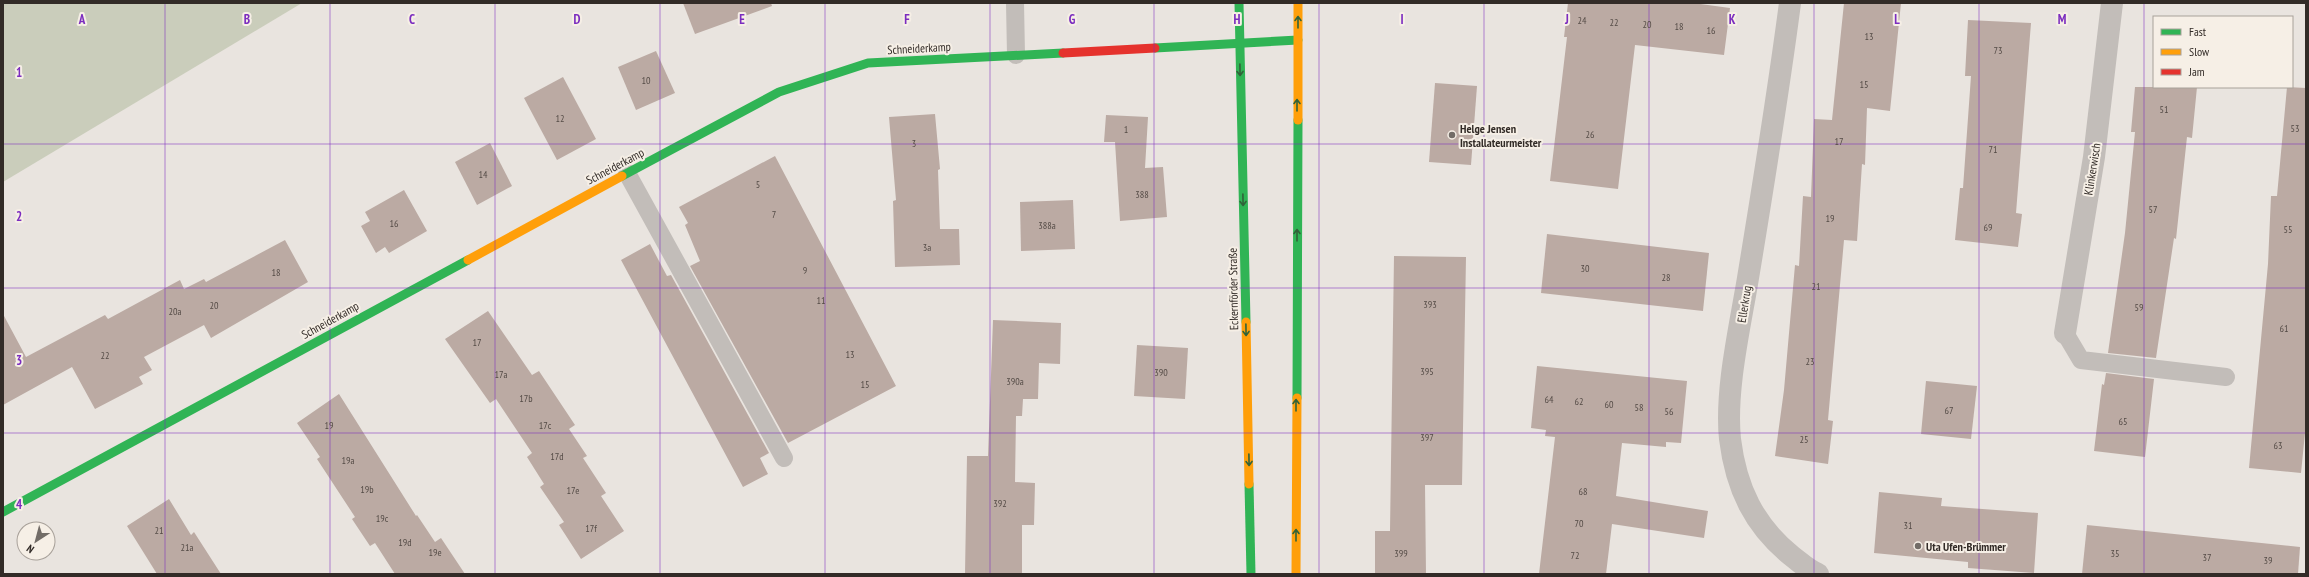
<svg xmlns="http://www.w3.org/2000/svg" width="2309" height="577" font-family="'PT Sans Narrow',sans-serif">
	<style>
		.green { fill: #cacdbb }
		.building { fill: #bbaaa3 }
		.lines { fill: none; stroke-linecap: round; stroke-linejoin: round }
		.lane { stroke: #c2bdb9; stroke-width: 18 }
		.street { stroke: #c2bdb9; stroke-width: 22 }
		.fast { stroke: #30b455; stroke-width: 9 }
		.slow { stroke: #ff9f0a; stroke-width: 9 }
		.jam { stroke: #e5322d; stroke-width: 9 }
		.oneway { stroke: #316239 }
		.grid { fill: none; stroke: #7b2cbf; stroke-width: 1; stroke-opacity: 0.55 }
		.poi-dot { fill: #726c67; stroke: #f6efe6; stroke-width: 1.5 }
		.labels { text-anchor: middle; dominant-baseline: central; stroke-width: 4; stroke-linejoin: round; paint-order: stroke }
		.number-label { font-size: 10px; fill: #544b46 }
		.street-label { font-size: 12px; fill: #322b27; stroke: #f6efe6 }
		.poi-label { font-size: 12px; font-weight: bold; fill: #322b27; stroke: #f6efe6; text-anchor: start }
		.grid-label { font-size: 13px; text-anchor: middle; font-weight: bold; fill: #7b2cbf; stroke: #f6efe6; stroke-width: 4; stroke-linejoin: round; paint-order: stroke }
	</style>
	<rect width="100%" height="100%" fill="#e9e4df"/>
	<path class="green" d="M3,3H302L3,182Z"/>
	<g class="building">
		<path d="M683,3H771L772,6L695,34Z"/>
		<path d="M1568,3H1693L1730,8L1724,55L1635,45L1618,189L1550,181L1567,37H1564Z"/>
		<path d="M1844,3H1901L1890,111L1867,108L1865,165L1862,164L1857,241L1844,240L1828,420L1833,421L1828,464L1775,456L1784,390L1795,265L1799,266L1803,196L1811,197L1814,119L1832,120Z"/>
		<path d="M1968,20L2031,23L2016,213L2022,214L2018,247L1955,240L1960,188H1963L1971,76H1965Z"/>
		<path d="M656,51L675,93L636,110L618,67Z"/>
		<path d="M563,77L596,139L557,160L524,98Z"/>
		<path d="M1435,83L1477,86L1471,165L1429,162Z"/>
		<path d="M2135,87H2197L2192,138L2187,137L2176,239L2174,238L2156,358L2108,353L2125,233L2135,132H2131Z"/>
		<path d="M2287,87L2306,88V423L2301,473L2249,468L2268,264L2271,196H2277Z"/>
		<path d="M935,114L940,169L938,170L940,229H959L960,265L895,267L893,201L896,200L889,117Z"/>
		<path d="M1106,115L1148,117L1145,168L1163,167L1167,217L1120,221L1115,142H1104Z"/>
		<path d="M490,143L512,186L477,205L455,162Z"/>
		<path d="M775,156L896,386L788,443L690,266L700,261L685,225L688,223L679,207Z"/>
		<path d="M404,190L427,231L389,253L385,247L376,253L361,226L370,221L365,212Z"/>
		<path d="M1073,200L1075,249L1021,251L1020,202Z"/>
		<path d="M1547,234L1709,253L1703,311L1541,293Z"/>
		<path d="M285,240L308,282L211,338L204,325L144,357L152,370L139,377L143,384L95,409L72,367L3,405V314L26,357L105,315L108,319L180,280L184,289L204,279L206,282Z"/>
		<path d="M650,244L667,276L671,275L769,453L760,458L768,474L743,487L621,260Z"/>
		<path d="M1394,256L1466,257L1462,485H1425L1426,574H1375V531H1390Z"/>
		<path d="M488,311L532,375L539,371L575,425L569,429L587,456L583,458L606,493L601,496L624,531L581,559L559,525L564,522L540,487L544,484L527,457L532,453L496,399L490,403L445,339Z"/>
		<path d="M993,320L1061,323L1060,364L1039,363L1038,399H1023L1022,416H1016L1015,482L1035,483L1034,525H1022V574H965L967,456H988Z"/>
		<path d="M1137,345L1188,348L1185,399L1134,396Z"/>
		<path d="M1537,366L1687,381L1681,443L1666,442V447L1622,443L1616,496L1708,511L1704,538L1612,524L1606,574H1539L1555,437L1545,436L1546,430L1531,428Z"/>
		<path d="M2106,373L2154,379L2145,457L2094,451L2102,384L2104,385Z"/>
		<path d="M1926,381L1977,386L1971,439L1921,434Z"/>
		<path d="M339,394L416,516L417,515L435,542L441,538L465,574H395L375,543L370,546L352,519L355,517L317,459L320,457L297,423Z"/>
		<path d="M1879,492L1942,498L1941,506L2038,513L2034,573L1968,568V562L1874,553Z"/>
		<path d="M169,499L191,535L194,532L221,574H157L127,526Z"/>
		<path d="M2087,525L2300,547L2298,574H2082Z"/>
	</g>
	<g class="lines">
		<g class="lane">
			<path d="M1015,3L1016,55"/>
			<path d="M627,173L784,458"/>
			<path d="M2065,333L2081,360L2226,377"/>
		</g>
		<g class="street">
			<path d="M1790,3C1778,95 1763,187 1748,278C1740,327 1725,390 1730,439C1736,488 1754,526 1793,557C1801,563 1808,570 1818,574"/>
			<path d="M2065,333L2094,157L2112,3"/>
		</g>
		<g class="fast">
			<path d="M1239,3L1246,322"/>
			<path d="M1155,48L1298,40"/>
			<path d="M622,176L779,92L868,63L1063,53"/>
			<path d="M1297,398L1298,120"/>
			<path d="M1249,484L1251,574"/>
			<path d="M3,512L468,260"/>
		</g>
		<g class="slow">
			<path d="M1298,120V3"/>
			<path d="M468,260L622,176"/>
			<path d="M1246,322L1249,484"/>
			<path d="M1296,574L1297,398"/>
		</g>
		<path class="jam" d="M1063,53L1155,48"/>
	</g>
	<defs><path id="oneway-shaft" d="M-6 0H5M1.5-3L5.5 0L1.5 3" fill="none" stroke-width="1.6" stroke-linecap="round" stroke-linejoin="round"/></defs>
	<g class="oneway">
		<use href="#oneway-shaft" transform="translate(1298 22) rotate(-90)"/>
		<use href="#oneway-shaft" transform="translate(1240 70) rotate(89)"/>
		<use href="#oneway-shaft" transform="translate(1297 105) rotate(-90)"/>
		<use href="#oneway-shaft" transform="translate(1243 200) rotate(89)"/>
		<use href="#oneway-shaft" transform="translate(1297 235) rotate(-90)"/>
		<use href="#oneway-shaft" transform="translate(1246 330) rotate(89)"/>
		<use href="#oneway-shaft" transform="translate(1296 405) rotate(-90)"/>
		<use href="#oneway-shaft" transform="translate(1249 460) rotate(89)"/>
		<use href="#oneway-shaft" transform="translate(1296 535) rotate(-90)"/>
	</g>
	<path class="grid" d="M165,3V574M330,3V574M495,3V574M660,3V574M825,3V574M990,3V574M1154,3V574M1319,3V574M1484,3V574M1649,3V574M1814,3V574M1979,3V574M2144,3V574M3,144H2306M3,288H2306M3,433H2306"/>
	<g class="poi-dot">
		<circle cx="1452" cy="135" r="4"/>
		<circle cx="1918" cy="546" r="4"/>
	</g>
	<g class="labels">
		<g class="number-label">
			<text x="1582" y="20">24</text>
			<text x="1614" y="22">22</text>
			<text x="1647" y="24">20</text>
			<text x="1679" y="26">18</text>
			<text x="1711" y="30">16</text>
			<text x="1869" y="36">13</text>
			<text x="1998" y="50">73</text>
			<text x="646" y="80">10</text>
			<text x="1864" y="84">15</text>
			<text x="2164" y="109">51</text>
			<text x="560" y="118">12</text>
			<text x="2295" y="128">53</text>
			<text x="1126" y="129">1</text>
			<text x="1590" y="134">26</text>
			<text x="1839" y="141">17</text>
			<text x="914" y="143">3</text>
			<text x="1993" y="149">71</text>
			<text x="483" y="174">14</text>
			<text x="758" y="184">5</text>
			<text x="1142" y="194">388</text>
			<text x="2153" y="209">57</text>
			<text x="774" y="214">7</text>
			<text x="1830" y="218">19</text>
			<text x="394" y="223">16</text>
			<text x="1047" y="225">388a</text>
			<text x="1988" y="227">69</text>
			<text x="2288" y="229">55</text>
			<text x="927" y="247">3a</text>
			<text x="1585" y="268">30</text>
			<text x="805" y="270">9</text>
			<text x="276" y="272">18</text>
			<text x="1666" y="277">28</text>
			<text x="1816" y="286">21</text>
			<text x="821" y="300">11</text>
			<text x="1430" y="304">393</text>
			<text x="214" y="305">20</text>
			<text x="2139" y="307">59</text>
			<text x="175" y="311">20a</text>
			<text x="2284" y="328">61</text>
			<text x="477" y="342">17</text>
			<text x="850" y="354">13</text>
			<text x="105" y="355">22</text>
			<text x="1810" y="361">23</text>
			<text x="1427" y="371">395</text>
			<text x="1161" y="372">390</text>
			<text x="501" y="374">17a</text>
			<text x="1015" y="381">390a</text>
			<text x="865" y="384">15</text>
			<text x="526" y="398">17b</text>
			<text x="1549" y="399">64</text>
			<text x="1579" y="401">62</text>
			<text x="1609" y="404">60</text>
			<text x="1639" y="407">58</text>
			<text x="1949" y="410">67</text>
			<text x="1669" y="411">56</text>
			<text x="2123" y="421">65</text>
			<text x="329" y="425">19</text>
			<text x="545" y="425">17c</text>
			<text x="1427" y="437">397</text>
			<text x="1804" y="439">25</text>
			<text x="2278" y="445">63</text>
			<text x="557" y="456">17d</text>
			<text x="348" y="460">19a</text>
			<text x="367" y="489">19b</text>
			<text x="573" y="490">17e</text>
			<text x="1583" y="491">68</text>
			<text x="1000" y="503">392</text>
			<text x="382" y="518">19c</text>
			<text x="1579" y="523">70</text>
			<text x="1908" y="525">31</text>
			<text x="591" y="528">17f</text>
			<text x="159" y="530">21</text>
			<text x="405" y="542">19d</text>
			<text x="187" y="547">21a</text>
			<text x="435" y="552">19e</text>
			<text x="1401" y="553">399</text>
			<text x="2115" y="553">35</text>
			<text x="1575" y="555">72</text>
			<text x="2207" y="557">37</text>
			<text x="2268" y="560">39</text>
		</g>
		<g class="street-label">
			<text transform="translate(919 48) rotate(-3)">Schneiderkamp</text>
			<text transform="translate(615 166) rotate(-28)">Schneiderkamp</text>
			<text transform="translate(2092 169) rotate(-81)">Klinkerwisch</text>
			<text transform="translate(1233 289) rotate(-91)">Eckernförder Straße</text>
			<text transform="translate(1744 304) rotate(-81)">Ellerkrug</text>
			<text transform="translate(330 320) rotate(-29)">Schneiderkamp</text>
		</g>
		<g class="poi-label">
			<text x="1460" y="128">Helge Jensen<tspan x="1460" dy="14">Installateurmeister</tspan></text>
			<text x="1926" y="546">Uta Ufen-Brümmer</text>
		</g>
	</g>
	<g class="grid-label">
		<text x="82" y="24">A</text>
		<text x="247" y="24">B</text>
		<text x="412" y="24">C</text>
		<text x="577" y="24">D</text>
		<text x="742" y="24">E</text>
		<text x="907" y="24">F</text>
		<text x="1072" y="24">G</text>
		<text x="1237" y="24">H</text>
		<text x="1402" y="24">I</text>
		<text x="1567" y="24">J</text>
		<text x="1732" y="24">K</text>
		<text x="1897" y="24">L</text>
		<text x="2062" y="24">M</text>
		<text x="19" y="77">1</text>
		<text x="19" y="221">2</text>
		<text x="19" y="365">3</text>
		<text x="19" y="509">4</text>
	</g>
	<rect width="2309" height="577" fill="none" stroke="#322b27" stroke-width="8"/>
	<rect x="2153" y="16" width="140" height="72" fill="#f6efe6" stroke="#a8a19a"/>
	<rect x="2161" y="29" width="20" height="6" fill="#30b455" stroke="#a8a19a"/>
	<text x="2189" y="36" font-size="12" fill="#322b27">Fast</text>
	<rect x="2161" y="49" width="20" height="6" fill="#ff9f0a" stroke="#a8a19a"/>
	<text x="2189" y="56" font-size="12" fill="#322b27">Slow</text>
	<rect x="2161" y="69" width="20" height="6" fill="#e5322d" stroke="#a8a19a"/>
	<text x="2189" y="76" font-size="12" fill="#322b27">Jam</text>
	<g transform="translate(36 541) rotate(216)"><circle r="19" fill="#f6efe6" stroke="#a8a19a"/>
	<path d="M0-3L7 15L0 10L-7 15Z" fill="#726c67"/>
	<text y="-6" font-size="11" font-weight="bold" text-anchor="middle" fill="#322b27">N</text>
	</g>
</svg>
